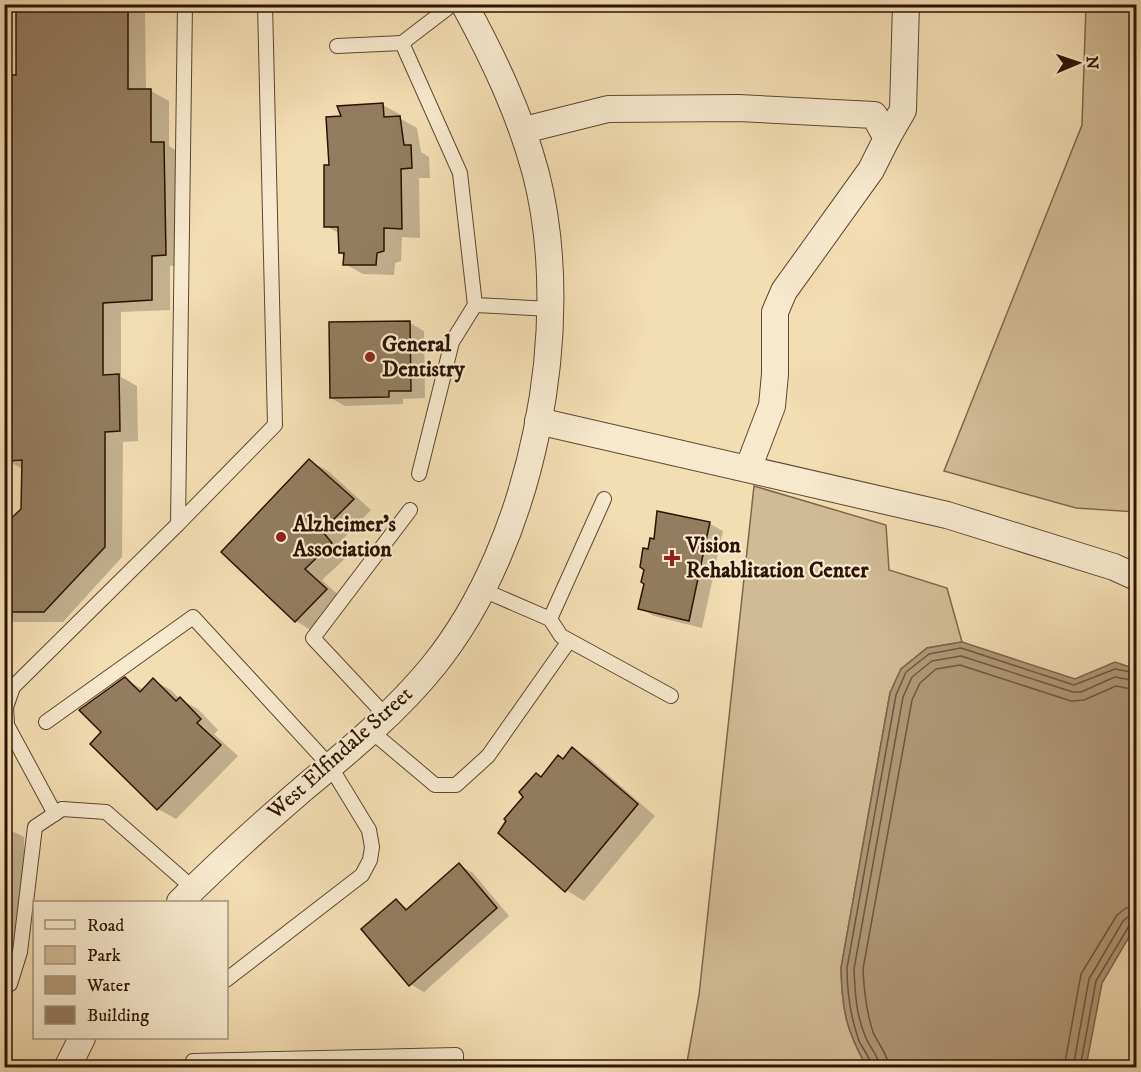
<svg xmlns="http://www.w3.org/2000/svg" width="1141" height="1072" font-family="'IM FELL DW Pica',serif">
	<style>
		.green { fill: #d1bb95; stroke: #7e674c; stroke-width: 1.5 }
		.water { fill: #af9877; stroke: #7b6349; stroke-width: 1.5 }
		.shadow { fill: #0003 }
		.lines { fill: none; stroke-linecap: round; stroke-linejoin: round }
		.shore { stroke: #6e563d; stroke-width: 1.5 }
		.building { fill: #937c5f; stroke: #2c1303; stroke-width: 1.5 }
		.service-casing { stroke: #5e462f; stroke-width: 16 }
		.minor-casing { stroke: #5e462f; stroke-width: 28 }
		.service { stroke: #f7e9ce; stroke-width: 14 }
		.minor { stroke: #f7e9ce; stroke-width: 26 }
		.poi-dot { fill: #8f2418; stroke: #f7e9ce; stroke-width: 2 }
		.labels { text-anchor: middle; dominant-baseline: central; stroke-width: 4.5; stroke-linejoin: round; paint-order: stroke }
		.poi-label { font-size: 22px; font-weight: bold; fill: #2c1303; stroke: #f7e9ce; text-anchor: start }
		.street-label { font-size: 22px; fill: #2c1303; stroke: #f7e9ce }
	</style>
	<rect width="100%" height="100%" fill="#f3ddb3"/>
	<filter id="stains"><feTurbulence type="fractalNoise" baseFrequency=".00333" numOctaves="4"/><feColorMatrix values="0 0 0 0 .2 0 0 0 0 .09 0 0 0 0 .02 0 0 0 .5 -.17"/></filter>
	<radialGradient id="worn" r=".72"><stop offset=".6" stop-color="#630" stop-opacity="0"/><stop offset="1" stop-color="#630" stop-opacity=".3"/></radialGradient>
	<g class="green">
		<path d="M1086,5H1136V512L1076,508L944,471L1082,125Z"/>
		<path d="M754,486L886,525L889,570L947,588L962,642L927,648L901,669L890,693L841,968C842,1009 846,1031 867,1067L686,1068L699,995Z"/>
	</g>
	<path class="water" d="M962,642L1075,679L1115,662L1136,669V925L1102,983L1086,1067H867C846,1031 842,1009 841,968L890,693L901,669L927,648Z"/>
	<g class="shadow">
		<path d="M17,4H145L146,91H151L169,101V146L182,154L184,265L170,266V310L121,312V377L137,386L138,441L123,442L122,557L63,622H4V527L23,510V469L8,461L18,76Z"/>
		<path d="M383,105L401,115V119L417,128L421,152L429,157L430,178H419L420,238L402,237L401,261L395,263L394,275L363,274L345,264V256L340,253V234L326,226L331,166L343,118Z"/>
		<path d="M410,323L424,331L425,398L403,399V404L345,406L331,398Z"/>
		<path d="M310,461L328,471L371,510L339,543L350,554L322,580L344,600L314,632L296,621L223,552Z"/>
		<path d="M709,523L723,531L702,628L654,616L640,608L646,584L650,551L655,541Z"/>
		<path d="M125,679L144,690L153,680L171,690L180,699L198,709L218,730L214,734L238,756L176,819L158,809L103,732Z"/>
		<path d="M572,749L590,759L655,816L584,901L566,890L542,778L563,760Z"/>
		<path d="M4,827L24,837L25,953H4Z"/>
		<path d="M459,865L473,873L509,916L424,992L410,984L396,901L409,909Z"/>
	</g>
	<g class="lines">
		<g class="shore">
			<path d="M872,1068C871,1057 861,1048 858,1038C850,1014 847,993 847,968L896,695L906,672L929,654L961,648L1074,685L1115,669L1136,673"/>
			<path d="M880,1068C879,1056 870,1048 866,1038C856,1016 855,992 854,969L903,697L912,677L932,661L961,656L1073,692H1081L1115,677L1136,681"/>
			<path d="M889,1068C888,1054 878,1044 873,1032C866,1011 864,991 863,969L912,700L920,683L936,669L960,665L1071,701L1084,700L1116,686L1136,690"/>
			<path d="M1064,1068L1081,974L1117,915L1126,908L1136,907"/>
			<path d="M1073,1068L1089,979L1123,921L1129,916H1136"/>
			<path d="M1080,1068L1096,981L1129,926L1136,923"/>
		</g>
	</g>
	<g class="building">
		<path d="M16,4H128V89H151V142H164L166,255L152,256V300L103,303V375L119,374L120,431L105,432V547L44,612H4V525L21,509L22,460L7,461L4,315V75H16Z"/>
		<path d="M383,103L384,117L400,116L404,145H411L412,168L401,169L402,229L384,228V251L377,253L376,265H343L344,253H339L338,227H324V165H329L326,117L341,116L337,106Z"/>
		<path d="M410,321L411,391H389V397L330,398L329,322Z"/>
		<path d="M309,459L354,499L322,531L332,543L305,569L327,589L295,622L221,552Z"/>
		<path d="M657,511L710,522L689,621L638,609L644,584L641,582L644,570L640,567L643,548L648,549L650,538L654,539Z"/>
		<path d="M125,677L140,692L153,678L176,701L180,697L201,719L197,723L221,745L157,810L90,744L101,732L79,710Z"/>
		<path d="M572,747L638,804L565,892L498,833L506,821L504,819L523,797L519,792L536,773L541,777L558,755L563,759Z"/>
		<path d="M459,863L497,908L409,986L361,929L396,899L406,910Z"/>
	</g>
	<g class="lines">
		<g class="service-casing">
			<g id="service">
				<path d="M453,4L402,43L460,173L475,305L551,309"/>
				<path d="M337,46L402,43"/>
				<path d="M419,474L452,342L475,305"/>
				<path d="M178,524L275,425L265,4"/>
				<path d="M483,590L550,619L604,499"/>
				<path d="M550,619L561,636L671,696"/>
				<path d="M386,716L313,638L410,510"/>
				<path d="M46,722L193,617L330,766L369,830L372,847L370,860L362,875L226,980"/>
				<path d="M371,731L435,785H456L488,756L569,641"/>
				<path d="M55,814L7,725L6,707L13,687L178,524L185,4"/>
				<path d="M4,986L10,984L20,952L35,827L62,809L106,812L194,889"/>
				<path d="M190,1068L193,1061L456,1055V1068"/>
			</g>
		</g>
		<g class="minor-casing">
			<g id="minor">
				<path d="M524,130L608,109L738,108L874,115L887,138L871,170L784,291L775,312V374L772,406L748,469"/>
				<path d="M887,138L903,110L906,4"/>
				<path d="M538,421L947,515L1114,567L1136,577"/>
				<path d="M180,902C220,862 261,825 304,788C350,750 397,711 434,665C533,542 575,327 536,174C520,114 494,59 464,4"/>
				<path d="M67,1068L82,1038"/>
			</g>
		</g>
		<use href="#service" class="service"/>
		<use href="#minor" class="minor"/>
	</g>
	<g class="poi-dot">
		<circle cx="370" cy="357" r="6"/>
		<circle cx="281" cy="537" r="6"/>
		<path d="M669 549h6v6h6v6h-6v6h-6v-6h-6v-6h6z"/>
	</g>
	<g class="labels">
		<g class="poi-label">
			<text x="382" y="344">General<tspan x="382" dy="25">Dentistry</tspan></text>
			<text x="293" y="524">Alzheimer's<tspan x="293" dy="25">Association</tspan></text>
			<text x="686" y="545">Vision<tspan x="686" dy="25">Rehablitation Center</tspan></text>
		</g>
		<g class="street-label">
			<text transform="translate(340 753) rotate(-42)">West Elfindale Street</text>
		</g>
	</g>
	<rect width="1141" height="1072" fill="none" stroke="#f3ddb3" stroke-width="24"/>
	<rect x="6" y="6" width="1129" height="1060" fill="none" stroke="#2c1303" stroke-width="3"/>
	<rect x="12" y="12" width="1117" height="1048" fill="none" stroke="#2c1303" stroke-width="1.5"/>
	<rect x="33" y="901" width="195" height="138" fill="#f7e9ce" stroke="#a6937d" stroke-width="1.5"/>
	<rect x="45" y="920" width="30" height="9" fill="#f7e9ce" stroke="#a6937d" stroke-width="1.5"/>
	<text x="87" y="931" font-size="18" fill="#2c1303">Road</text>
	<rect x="45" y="946" width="30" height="18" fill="#d1bb95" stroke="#a6937d" stroke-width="1.5"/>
	<text x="87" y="961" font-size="18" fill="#2c1303">Park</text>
	<rect x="45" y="976" width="30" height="18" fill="#af9877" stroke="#a6937d" stroke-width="1.5"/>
	<text x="87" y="991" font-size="18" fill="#2c1303">Water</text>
	<rect x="45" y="1006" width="30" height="18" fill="#937c5f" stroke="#a6937d" stroke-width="1.5"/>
	<text x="87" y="1021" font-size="18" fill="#2c1303">Building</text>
	<g transform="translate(1078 63) rotate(88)" stroke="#f7e9ce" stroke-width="4.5" paint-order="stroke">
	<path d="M0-4.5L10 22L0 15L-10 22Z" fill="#2c1303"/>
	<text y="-9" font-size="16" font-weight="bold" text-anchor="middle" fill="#2c1303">N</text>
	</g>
	<rect width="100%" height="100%" filter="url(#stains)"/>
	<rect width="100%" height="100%" fill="url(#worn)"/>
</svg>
